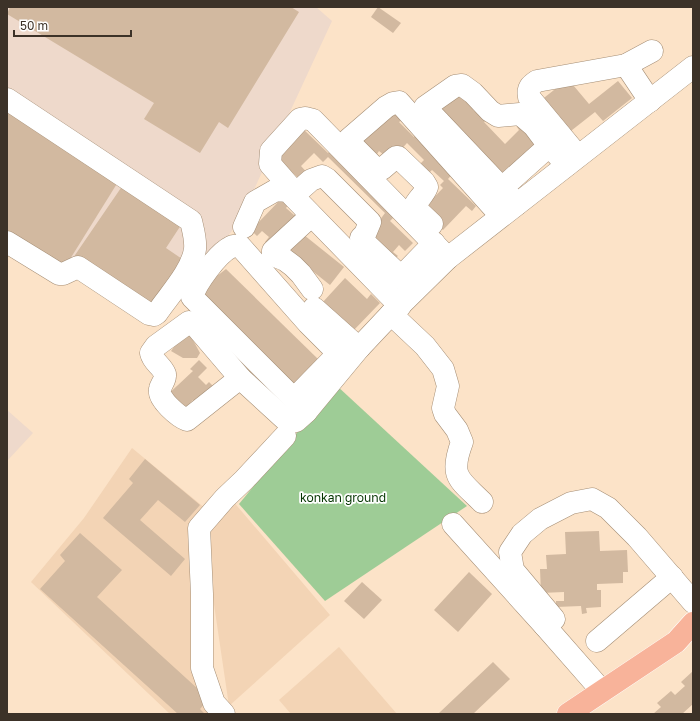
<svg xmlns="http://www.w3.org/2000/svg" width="700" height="721" font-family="'Golos Text',sans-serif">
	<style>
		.industrial { fill: #eed9cb }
		.built { fill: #f3d4b5 }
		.green { fill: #9ecc96 }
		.building { fill: #d2b9a0 }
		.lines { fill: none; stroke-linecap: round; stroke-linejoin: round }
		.minor-casing { stroke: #a58e75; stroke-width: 23 }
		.major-casing { stroke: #fff; stroke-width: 23 }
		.minor { stroke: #fff; stroke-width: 22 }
		.major { stroke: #f8b39a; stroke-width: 22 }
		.labels { text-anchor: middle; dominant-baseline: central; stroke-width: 3.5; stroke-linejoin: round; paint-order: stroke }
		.park-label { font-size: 12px; fill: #043500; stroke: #fff }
	</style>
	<rect width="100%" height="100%" fill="#fce3c8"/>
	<g class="industrial">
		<path d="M7,7H316L332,21L239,222L156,327L81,276L58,286L7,255Z"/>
		<path d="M7,410L33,433L7,461Z"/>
	</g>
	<g class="built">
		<path d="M132,448L206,509L214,714H170L31,582L84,518Z"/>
		<path d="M232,500L330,615L229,706L203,530Z"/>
		<path d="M339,647L397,714H291L279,700Z"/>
	</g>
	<path class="green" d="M336,385L467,506L325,601L239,504Z"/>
	<g class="building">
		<path d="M10,7H291L299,12L228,128L219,122L200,153L144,119L154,103L7,14Z"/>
		<path d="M378,7L401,23L393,33L371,17Z"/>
		<path d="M568,79L589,104L618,81L632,98L603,121L595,112L567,134L540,101Z"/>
		<path d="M461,89L477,107L473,110L477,113L479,111L487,120L484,122L505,144L519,130L517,127L524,120L543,143L498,177L439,109Z"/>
		<path d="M389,107L402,120L399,122L414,137L419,132L457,169L448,179L476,206L472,211L466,206L443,230L422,210L443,188L440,185L444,181L432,170L428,174L419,165L424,160L407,143L385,167L384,155L379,151L377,154L358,136Z"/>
		<path d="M7,112L118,182L62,272L7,237Z"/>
		<path d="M301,127L328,153L334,149L398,213L390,221L413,243L405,251L399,245L393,252L398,256L393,260L370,233L385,213L328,157L323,162L314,153L301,166L310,176L303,183L274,154Z"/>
		<path d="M125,182L183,222L166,248L188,263L154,313L73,258Z"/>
		<path d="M282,198L289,204L286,208L294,215L297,212L301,216L271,247L265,242L269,237L262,231L257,236L251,230Z"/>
		<path d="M299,231L344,267L330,285L285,249Z"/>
		<path d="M226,269L320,361L297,390L199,290Z"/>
		<path d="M345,278L367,299L371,294L380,303L352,332L322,303Z"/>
		<path d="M187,329L200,353L197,358H183L171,351Z"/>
		<path d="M199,360L207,368L198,377L206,385L209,382L215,388L195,402L193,400L178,415L163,399L193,371L190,369Z"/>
		<path d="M145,459L200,505L185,522L158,500L140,520L185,559L171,576L103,518L133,483L129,479Z"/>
		<path d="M599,531L600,551L627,550L628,572H623V583L597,584V590H601V607L586,608L587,613L582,614L581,606L556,607V601H564V592L541,593L540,569H547L546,555L566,554L565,532Z"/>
		<path d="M80,533L122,570L97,597L209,699L200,709L205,714H178L40,589L65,561L60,555Z"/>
		<path d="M469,572L492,594L458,632L434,610Z"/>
		<path d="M362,582L382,600L364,619L344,601Z"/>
		<path d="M493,662L510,679L473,714H440L439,713Z"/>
		<path d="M693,671V704L682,714H653L661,707L657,703L671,691L675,695L685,686L681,682Z"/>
	</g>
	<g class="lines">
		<g class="minor-casing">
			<g id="minor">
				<path d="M626,65L650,101"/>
				<path d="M7,99L191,221C193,230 196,239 195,249C192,271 170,294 157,313L154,315L149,314L78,267L63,274H59L7,242"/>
				<path d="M578,156L529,97C527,88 531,85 537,81L626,65L652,51"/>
				<path d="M502,188L549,146"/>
				<path d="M517,204L425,107L455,86L462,85L473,93L490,111L498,116L520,114L534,126L549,146L567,165"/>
				<path d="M311,216L273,251V255L285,260L293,266L301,274L312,289"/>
				<path d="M432,224L414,207C417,200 424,195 427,187L424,182L398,157H396L382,169L375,168L350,143L349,139L386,107L393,103L399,102L501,216"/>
				<path d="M244,227L255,202L276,190L288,191L400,306"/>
				<path d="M401,277L434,243"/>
				<path d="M415,290L363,241L361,238L365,234L370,222L327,179L322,176L311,180L302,188L297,190L291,188L270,164L271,151L300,119L305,118L313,120L448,258"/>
				<path d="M314,308L359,348"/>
				<path d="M391,314L425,346L443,369L448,386L443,408L445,414L457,430L462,442C449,477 459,479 482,502"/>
				<path d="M189,322L194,324L240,378L187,420C179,417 157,399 160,389C161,384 166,380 165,374C162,366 153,362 151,353L156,346Z"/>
				<path d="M240,378L288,422L296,421L306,412L359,348L391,314L448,258L693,67"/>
				<path d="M294,399L334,358L336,355L335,350L308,323L240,246C237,246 234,245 231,247C218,253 196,283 192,297L294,399L306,412"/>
				<path d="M453,524L545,626L602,691"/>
				<path d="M545,626L554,619L513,570L510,552L522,534L540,519L571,503L592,499L608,508L637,537L693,602"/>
				<path d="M597,641L672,577"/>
				<path d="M224,714L214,703L202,668V594L199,528L225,498L244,480L285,436"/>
			</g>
		</g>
		<g class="major-casing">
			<path id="major" d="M568,714L676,642L693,623"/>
		</g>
		<use href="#minor" class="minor"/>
		<use href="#major" class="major"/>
	</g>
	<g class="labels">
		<g class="park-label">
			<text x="343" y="497">konkan ground</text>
		</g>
	</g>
	<rect width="700" height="721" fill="none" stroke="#3c3228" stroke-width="16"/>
	<path d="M14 30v6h117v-6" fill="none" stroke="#3c3228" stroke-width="2"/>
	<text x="20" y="30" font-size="12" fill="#3c3228" stroke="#ffffff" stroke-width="3" paint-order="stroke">50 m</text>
</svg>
